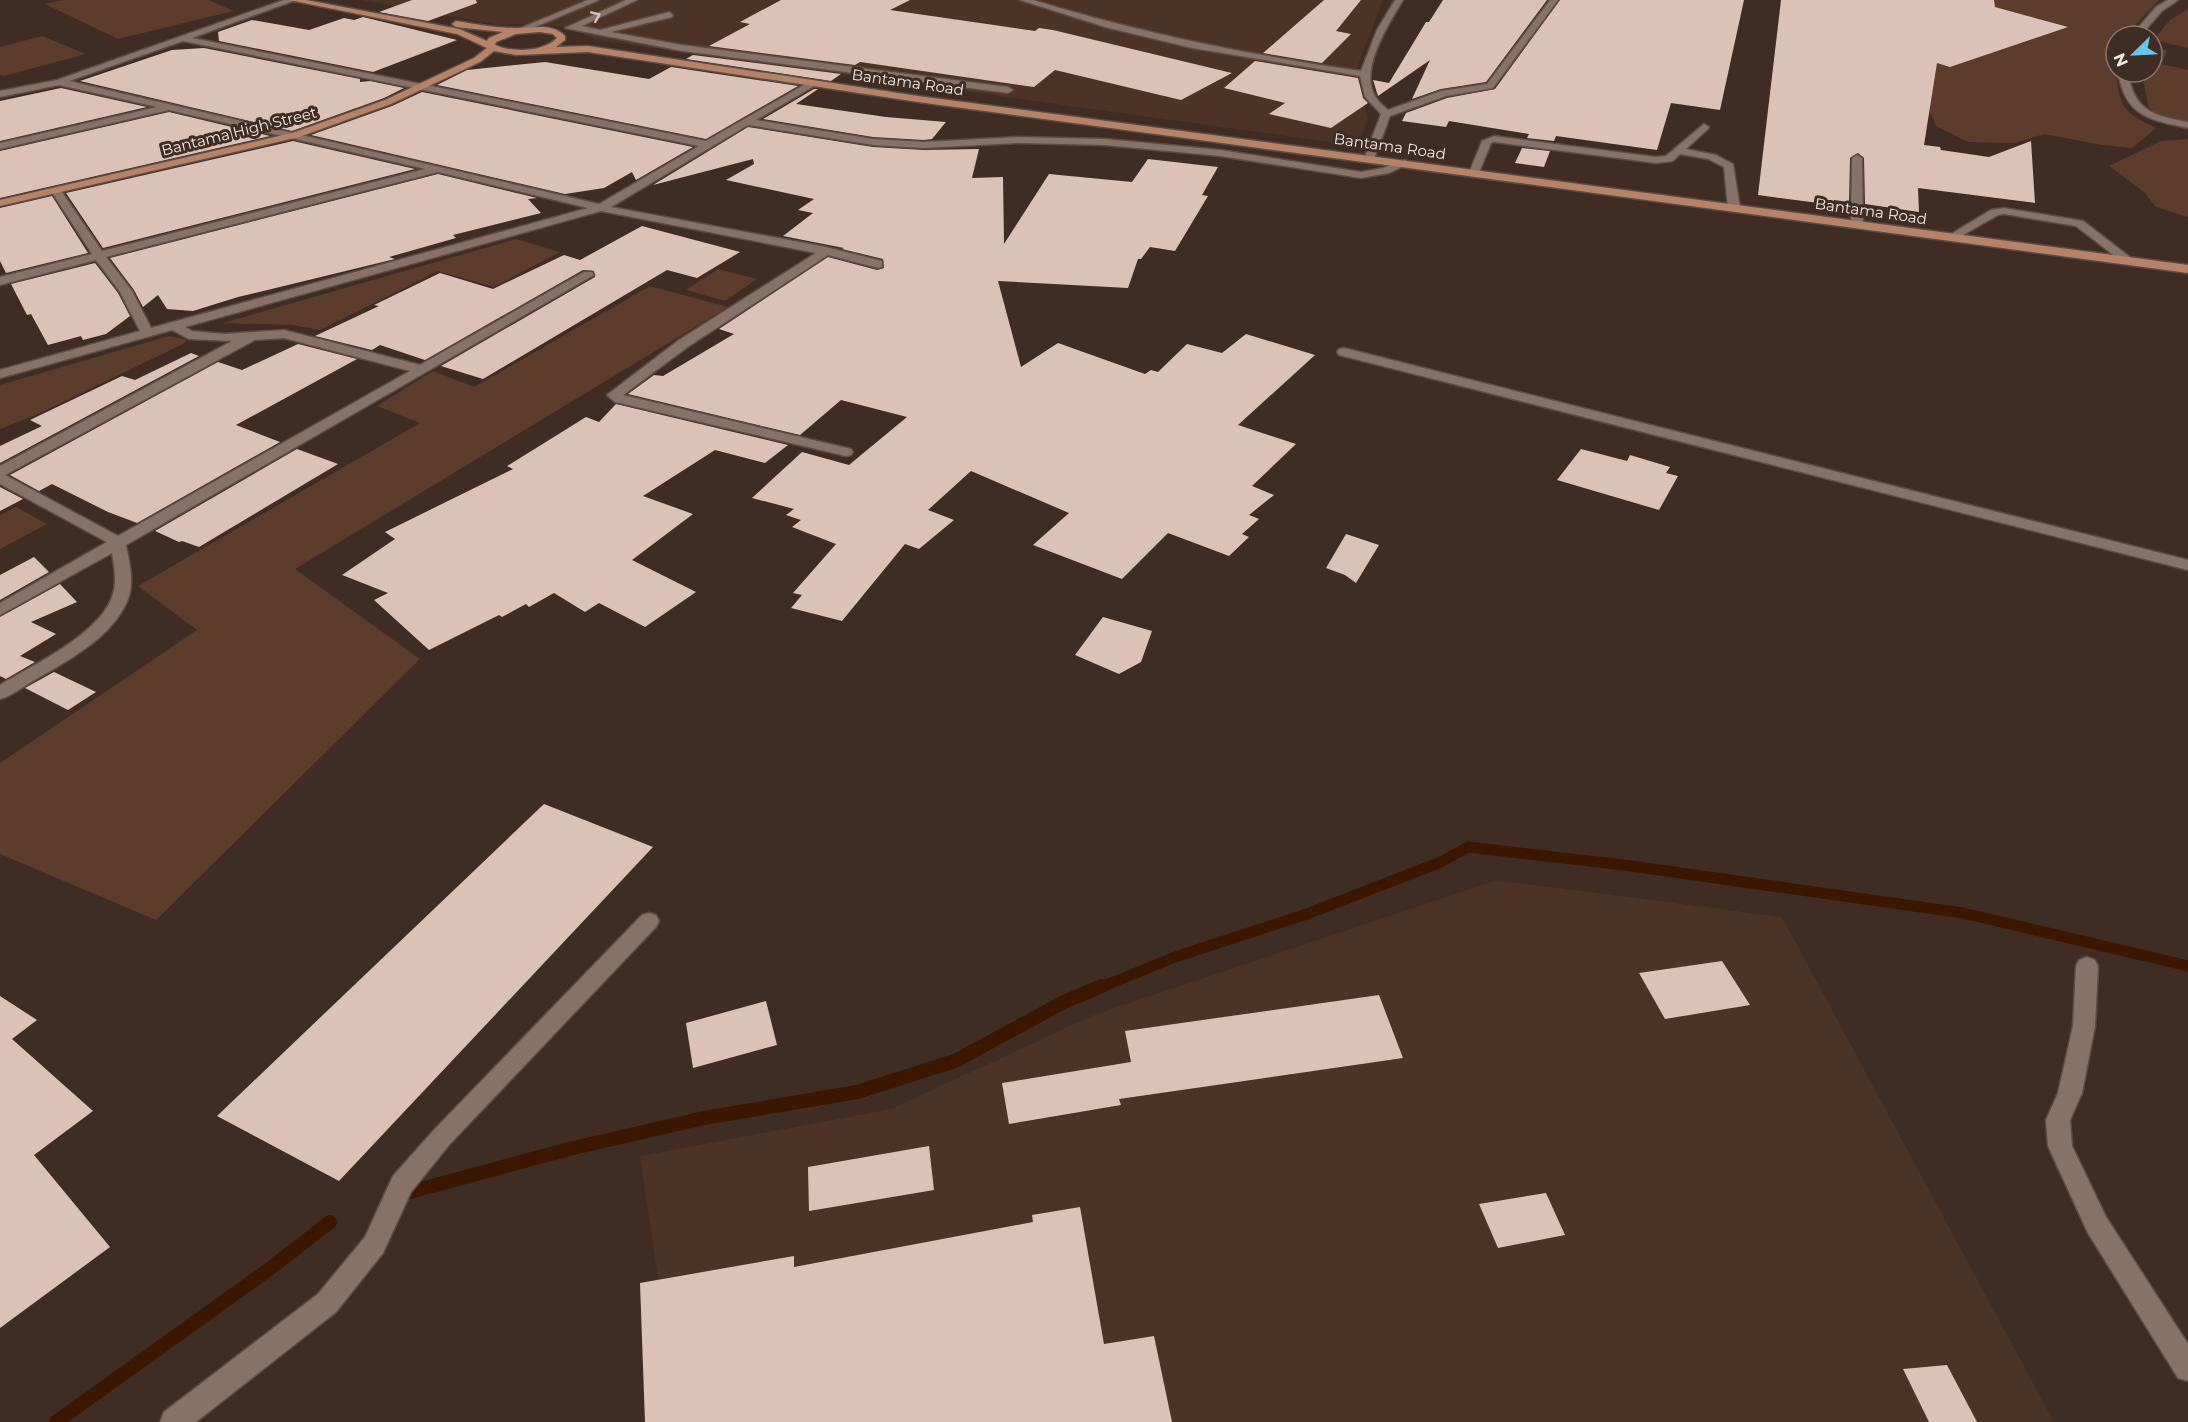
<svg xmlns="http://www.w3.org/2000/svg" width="2188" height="1422" font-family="Montserrat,sans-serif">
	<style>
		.built { fill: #4b3325 }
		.green { fill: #5c3c2a }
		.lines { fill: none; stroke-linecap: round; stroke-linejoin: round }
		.stream-far1 { stroke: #3b1700; stroke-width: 11 }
		.stream { stroke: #3b1700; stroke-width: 14 }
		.building { fill: #dac3b6 }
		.minor-casing { stroke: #5c4c44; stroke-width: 3 }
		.major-casing { stroke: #5c4c44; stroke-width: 3 }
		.minor { fill: #877267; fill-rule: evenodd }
		.major { fill: #b68366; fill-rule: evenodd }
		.oneway { stroke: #d3c5bd }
		.labels { text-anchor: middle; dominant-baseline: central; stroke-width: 6; stroke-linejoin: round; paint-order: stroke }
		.far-street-label { font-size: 15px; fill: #f4e8e2; stroke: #3f2d23 }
	</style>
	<rect width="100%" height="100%" fill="#3f2d23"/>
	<g class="built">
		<path d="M360,0H1383L1353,78L1368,117L1358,146L595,40L574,29L532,23L499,25Z"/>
		<path d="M1497,880L1782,917L2054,1422H645L640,1283L658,1279L640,1156L891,1109L1096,1014Z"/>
	</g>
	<g class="green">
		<path d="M63,0H208L234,11L118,39L45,4Z"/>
		<path d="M1857,0H2159L2125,36H2116C2116,57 2114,87 2124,106C2131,117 2145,122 2156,128L2132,148L2102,145L2044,134L2015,143L1968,142L1936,126L1923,94Z"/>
		<path d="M2188,9V48L2153,40L2170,20Z"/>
		<path d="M42,36L86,54L4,76L0,75V47Z"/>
		<path d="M2152,48L2167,50L2162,64L2188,70V124L2158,115L2149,108L2142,75V72H2152Z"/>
		<path d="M2188,139V217L2156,207L2144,192L2109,166L2161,141Z"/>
		<path d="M516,239L560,252L494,287L438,271L320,330L292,325L223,323Z"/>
		<path d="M718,269L757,279L725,301L686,290Z"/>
		<path d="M650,286L728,307L295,569L420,659L156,920L0,854V763L197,630L138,586L420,423L377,406L433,371L474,387Z"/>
		<path d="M169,336L187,340L183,344L38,414L0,429V385Z"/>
		<path d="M16,507L47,524L0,549V515Z"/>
	</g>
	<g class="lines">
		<path class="stream-far1" d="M1099,988L1175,957L1307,914L1441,862L1468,847L1624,865L1963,913L2188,966"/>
		<g class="stream">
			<path d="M406,1193L569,1149L704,1118L857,1092L955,1061L1064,1002L1102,986"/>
			<path d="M56,1422L268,1270L330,1222"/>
		</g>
	</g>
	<g class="building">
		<path d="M412,0H476L477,3L428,21L379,12Z"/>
		<path d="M781,0H910L890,10L1035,31L1039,28L1053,30L1232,73L1181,100L1055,70L1034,87L860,62L855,65L709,46L750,24L740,22Z"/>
		<path d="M1324,0H1361L1336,31L1351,34L1322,63L1263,53Z"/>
		<path d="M1443,0H1547L1486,82L1441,89L1412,99L1430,60L1378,96L1373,80L1389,83L1426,22H1429Z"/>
		<path d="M1560,0H1744L1720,110L1671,103L1657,150L1556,136L1554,141L1527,138L1529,134L1449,121L1446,127L1402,121L1406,113L1447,98L1495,89Z"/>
		<path d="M1781,0H1994L1995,7L2068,27L1950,67L1937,63L1924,145L1940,147L1941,150L1989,157L2031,141L2035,203L1918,188L1919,212L1865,204L1864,158L1858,153L1850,158L1849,202L1834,200V205L1758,195Z"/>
		<path d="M363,17L457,40L373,72L219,41L218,32L252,20L309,30L344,18L354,20Z"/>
		<path d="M204,48L360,79V82L370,81L404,88L384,98L292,131L80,81L172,50Z"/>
		<path d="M693,55L841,74L831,81L686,59Z"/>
		<path d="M1255,61L1358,78L1363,98L1368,103L1331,128L1269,114L1285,103L1224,88Z"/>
		<path d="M545,62L649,79L671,67L798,86L706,139L437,85L467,70Z"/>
		<path d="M61,88L147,107L0,141V101Z"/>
		<path d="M814,89H818L796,104L886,117L946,122L932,139L924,140L873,137L763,119Z"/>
		<path d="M422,92L693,147L636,180L632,172L604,188L565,194L311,135L392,106Z"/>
		<path d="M169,112L270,136L0,198V151Z"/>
		<path d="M748,127L873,147L924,150L979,149L972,178L1003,177L1004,244L1049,174L1132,182L1148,159L1218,167L1202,195L1208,196L1175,251L1150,247L1141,259H1138L1128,288L998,281L1021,367L1058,343L1145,374L1151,370L1158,372L1187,344L1222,353L1246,334L1315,355L1238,425L1296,444L1252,486L1274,495L1249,515L1259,519L1242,534L1249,537L1229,556L1168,533L1122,579L1033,545L1069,513L971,471L928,510L954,520L919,549L905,544L842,621L791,608L802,595L793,593L836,544L792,527L801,520L786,515L794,509L752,498L802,452L849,465L907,417L841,400L800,435L628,394L654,375L663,376L734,334L719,329L828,257L877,270L884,268L883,259L842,249L844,248L783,236L813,213L798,210L814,199L726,180L754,164L753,159L653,185Z"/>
		<path d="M293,141L415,169L103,248L66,193Z"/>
		<path d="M1522,148L1550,151L1544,167L1515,163Z"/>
		<path d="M438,174L537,198L528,199L541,213L453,235L456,238L389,257L395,259L238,297L193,311L167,309L158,295L143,307L134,290L110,258Z"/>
		<path d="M52,196L88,253L6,273L0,261V208Z"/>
		<path d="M642,226L740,252L697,278L667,270L483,379L441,366L595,277L594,271L583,270L425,360L380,345L372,350L315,336L379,306L374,305L440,273L493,289L564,255L580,260Z"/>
		<path d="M95,263L118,293L130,316L106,334L83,340L81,336L48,345L31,314L27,315L11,284Z"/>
		<path d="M298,344L357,359L236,425L280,442L137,523L108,512L52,484L39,491L10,475L218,362L242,370Z"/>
		<path d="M191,353L199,356L0,463V446L42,426L30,420L122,376L135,380Z"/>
		<path d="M616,404L788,445L765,463L715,450L643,496L693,514L632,560L696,592L645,627L599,603L585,612L554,593L529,607L526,604L502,617L499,615L429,650L374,600L388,593L342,575L395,539L385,532L513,469L507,466L586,417L599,422Z"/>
		<path d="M297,449L338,464L199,547L182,541L179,542L155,531Z"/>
		<path d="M1581,449L1627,461L1630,455L1670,467L1666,473L1678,476L1659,510L1557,480Z"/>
		<path d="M0,487L23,499L0,511Z"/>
		<path d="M1346,534L1379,545L1356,583L1345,575L1326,568Z"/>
		<path d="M34,557L49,572L0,600V575Z"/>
		<path d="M60,584L77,602L31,622L56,634L20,656L35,662L6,679L0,676V617Z"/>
		<path d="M1103,617L1152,631L1141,662L1119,674L1075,655Z"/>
		<path d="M54,672L96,692L68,710L25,688Z"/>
		<path d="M544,804L653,847L339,1181L217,1116Z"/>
		<path d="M1722,961L1750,1005L1665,1019L1639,973Z"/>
		<path d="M1379,995L1403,1058L1119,1099L1121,1105L1009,1124L1002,1083L1131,1062L1125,1031Z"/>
		<path d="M0,996L37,1020L12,1039L93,1111L34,1155L110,1247L0,1328Z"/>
		<path d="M766,1001L777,1045L693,1068L686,1023Z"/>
		<path d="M929,1146L934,1190L809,1211L808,1167Z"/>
		<path d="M1546,1193L1565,1235L1498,1248L1479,1204Z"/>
		<path d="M1080,1207L1104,1344L1154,1336L1172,1422H645L640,1283L794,1256V1267L1033,1222L1032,1215Z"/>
		<path d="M1947,1365L1977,1422H1929L1903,1369Z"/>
	</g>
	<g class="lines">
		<g class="minor-casing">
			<g id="minor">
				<path d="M284,0H296L192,38L706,141L811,81L816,84L814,86L756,120L873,139L924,142L1018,137L1105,139L1220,150L1361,172L1383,168L1405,160L1410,163L1389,173L1361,178L1220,156L1105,145L1018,143L924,148L873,145L748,125L611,207L826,247L882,261V267L878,268L828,255L689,346L623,395L851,449L853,452L851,455L846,456L615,402L607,395L679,340L816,253L601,211L185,327L192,331L224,334L284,330L420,365L584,272H592L594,275L126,545C129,561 134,580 129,596C116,636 67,661 33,681C22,687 12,696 0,699V685C33,665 102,633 113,594C117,581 114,566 112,553L0,615V603L107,542L0,484V466L232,341L189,339L172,330L0,378V370L140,331L120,292L96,260L0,285V277L92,254L51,191L52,189H60L102,251L425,169L169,110L0,149V143L157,107L59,85L0,97V91L57,80ZM183,41L699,146L599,204L69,81ZM438,172L588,208L151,328L132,291L106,257ZM284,338L410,371L118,536L5,475L255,340Z"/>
				<path d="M588,0H599L523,32L516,30Z"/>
				<path d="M626,0H637L582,26L600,30L669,12L673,15L672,17L611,32L682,45L1008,87L1013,90L1008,93L682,51L565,28Z"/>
				<path d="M1020,0H1033C1140,33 1249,55 1361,71L1377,30L1395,0H1403C1389,24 1359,69 1375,96C1377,101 1384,106 1388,110L1441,91L1487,84L1550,0H1558L1493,88L1446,96L1390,116L1374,159L1369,162L1364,159L1381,114L1365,97L1360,76L1192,48L1105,27Z"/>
				<path d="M2168,0H2178L2162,11L2140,36H2131L2156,7Z"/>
				<path d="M2118,72H2128C2134,111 2152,115 2188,122V128C2149,120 2125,116 2118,72Z"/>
				<path d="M1704,124L1709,127L1708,129L1686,149L1716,155L1733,164L1740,208L1738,210H1730L1728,208L1724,167L1708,159L1680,154L1673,161L1656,163L1494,142L1491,143L1478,175H1470L1469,173L1482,141L1494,136L1656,157L1666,156Z"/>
				<path d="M1857,155L1862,158L1863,224L1857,227L1851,224L1852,158Z"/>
				<path d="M2004,208L2083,221L2135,261L2133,264H2125L2076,226L2004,214L1998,215L1956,239L1952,240L1946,237L1991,210Z"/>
				<path d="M1344,348L2188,560V570L1339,355L1337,352L1339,349Z"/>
				<path d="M649,913L656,915L659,921L656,927L449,1145L411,1192L383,1253L336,1312L196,1422H160L164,1412L318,1294L365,1237L393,1176L433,1131L642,915Z"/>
				<path d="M2087,957L2095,960L2098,966L2095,1026L2082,1093L2070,1120L2072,1146L2106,1217L2188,1344V1381L2178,1378L2088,1233L2048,1146L2046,1120L2058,1093L2073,1026L2076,966L2079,960Z"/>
			</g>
		</g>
		<g class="major-casing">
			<path id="major" d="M289,0H306L459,29L487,41L489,38L503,32L456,27L452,24L456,21C475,24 495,28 514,28C532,29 551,22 565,36V40L556,47L588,46L918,96L2188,265V273L918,102L588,52L516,55L494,51L480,62L391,104L299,137L0,206V200L292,133L385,100L474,58L487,48L457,34ZM540,32L553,34L557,38C543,52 513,53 495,45L496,42L516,34Z"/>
		</g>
		<use href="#minor" class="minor"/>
		<use href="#major" class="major"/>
	</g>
	<defs><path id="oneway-chevron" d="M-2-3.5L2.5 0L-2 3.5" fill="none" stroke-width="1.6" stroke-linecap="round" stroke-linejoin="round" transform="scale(1.5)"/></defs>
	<use class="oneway" href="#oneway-chevron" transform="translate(596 16) rotate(-23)"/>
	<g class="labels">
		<g class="far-street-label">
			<text transform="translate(908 82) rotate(8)">Bantama Road</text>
			<text transform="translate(239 131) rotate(-14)">Bantama High Street</text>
			<text transform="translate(1390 146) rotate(8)">Bantama Road</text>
			<text transform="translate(1871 211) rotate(8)">Bantama Road</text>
		</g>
	</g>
	<g transform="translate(2134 54) rotate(246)"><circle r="28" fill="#3f2d23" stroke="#87786f" stroke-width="1.5"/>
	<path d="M0-4.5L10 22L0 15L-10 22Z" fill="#67c4ef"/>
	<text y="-9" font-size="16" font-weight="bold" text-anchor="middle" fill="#f4e8e2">N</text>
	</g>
</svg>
